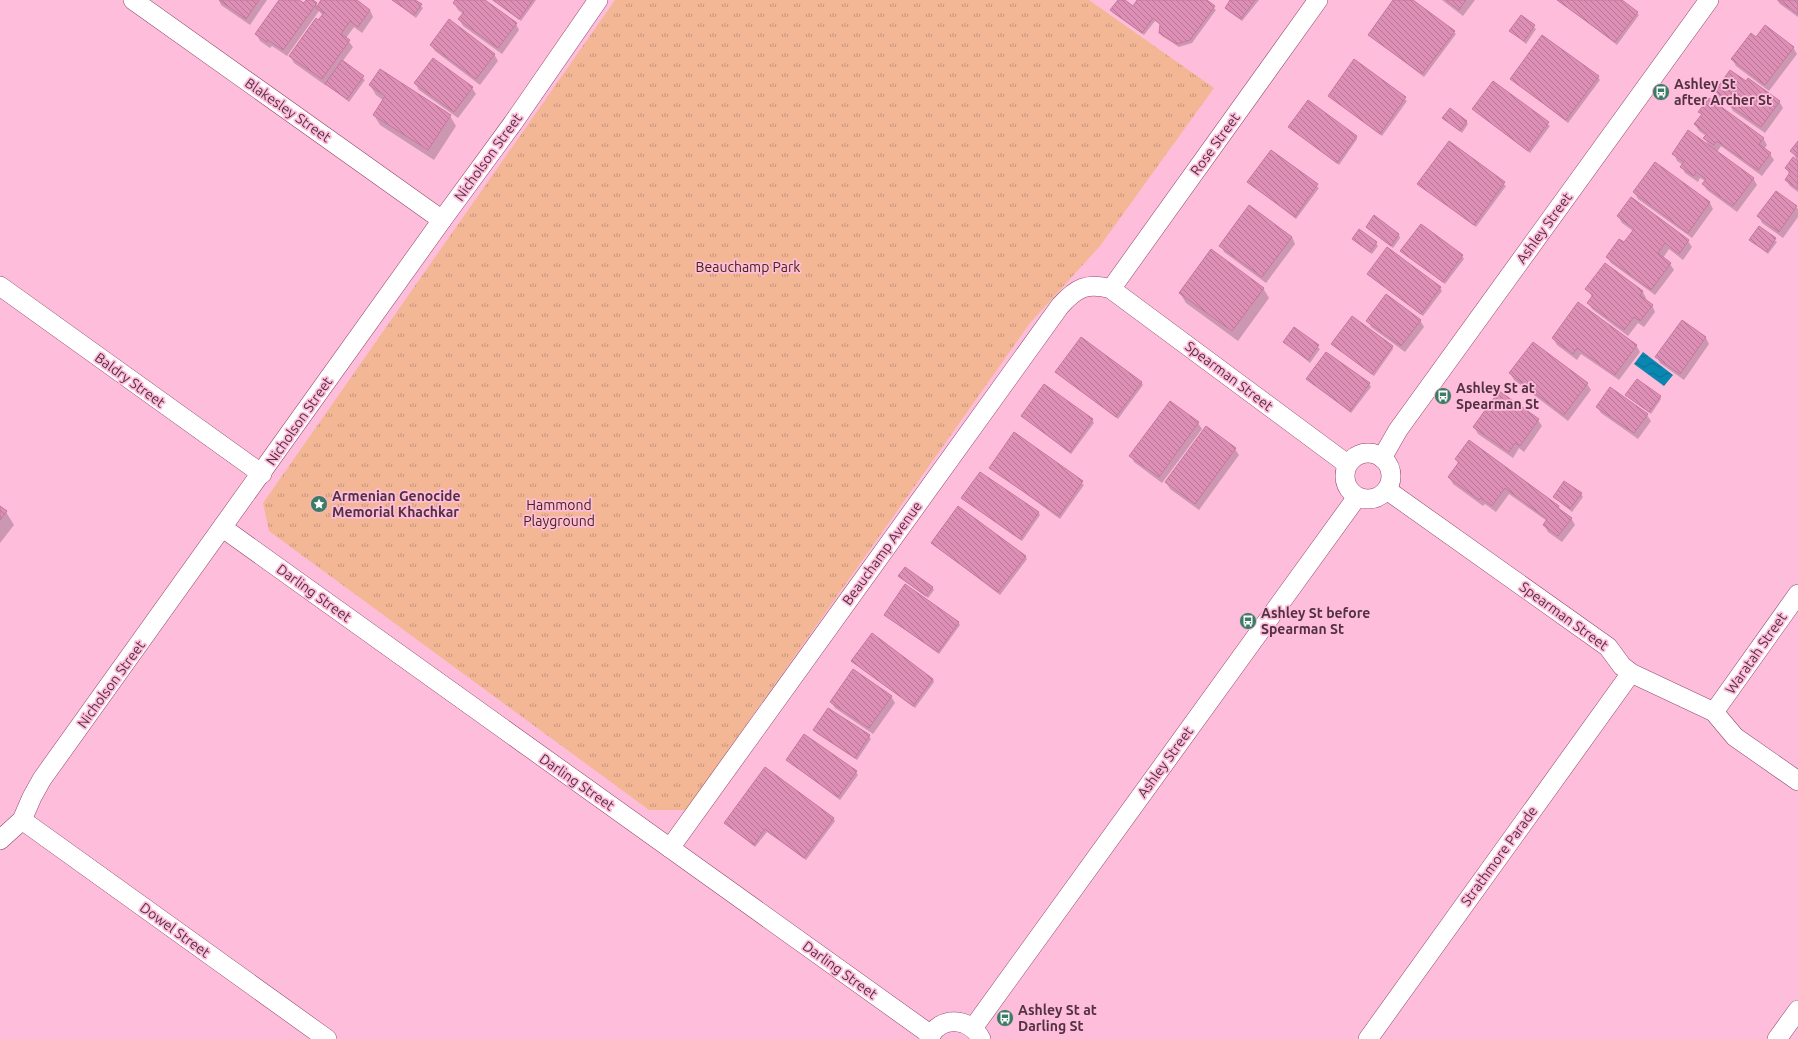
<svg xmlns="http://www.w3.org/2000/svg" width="1798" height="1039" font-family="Ubuntu,sans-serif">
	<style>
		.park { fill: url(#park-tufts) }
		.water { fill: url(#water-waves) }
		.shadow { fill: #0003 }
		.building { fill: url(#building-back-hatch); stroke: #c5799e }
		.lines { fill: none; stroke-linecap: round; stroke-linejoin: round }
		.minor-casing { stroke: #8f496d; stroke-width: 20 }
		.minor { stroke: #fff; stroke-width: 19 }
		.labels { text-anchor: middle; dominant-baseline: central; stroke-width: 3.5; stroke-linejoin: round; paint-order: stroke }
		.poi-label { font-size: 14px; font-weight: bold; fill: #523141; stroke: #ffbddc; text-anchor: start }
		.street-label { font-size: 14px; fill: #523141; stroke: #ffbddc }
		.park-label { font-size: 14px; fill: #462613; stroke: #ffbddc }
	</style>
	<defs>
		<pattern id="park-tufts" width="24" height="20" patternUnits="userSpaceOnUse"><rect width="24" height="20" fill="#f3b796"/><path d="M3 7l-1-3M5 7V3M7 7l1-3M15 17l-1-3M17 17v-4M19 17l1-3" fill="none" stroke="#c7957c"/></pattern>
		<pattern id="water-waves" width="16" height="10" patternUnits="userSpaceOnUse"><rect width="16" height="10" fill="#0a87b1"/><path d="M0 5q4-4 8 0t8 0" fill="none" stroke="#0d6f92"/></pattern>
		<pattern id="building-back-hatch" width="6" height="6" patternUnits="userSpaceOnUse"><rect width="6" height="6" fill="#de8fb5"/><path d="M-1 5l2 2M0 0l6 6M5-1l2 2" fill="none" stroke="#b77595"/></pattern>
	</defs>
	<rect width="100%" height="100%" fill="#ffbddc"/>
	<path class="park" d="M615,0H1089L1214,88L1100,246L1030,323L686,810H649L269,531L263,503Z"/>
	<path class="water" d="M1643,352L1673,375L1664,386L1634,364Z"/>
	<g class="shadow">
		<path d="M219,0H267L250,25L221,5Z"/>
		<path d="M280,0H298L304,4L307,0H312L318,6L322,0H355L370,10L373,17L362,33L354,27L346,38L353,47L342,62L365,80L349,102L326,84L325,85L294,63L290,56L323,16L319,11L287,56L272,46L270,48L260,41L256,34Z"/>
		<path d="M392,0H414L423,8L416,18Z"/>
		<path d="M456,0H483L516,24L519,30L502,54L463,26L459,19L463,14L458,10L454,3Z"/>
		<path d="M492,0H536L521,21Z"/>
		<path d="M1119,0H1123L1133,7L1138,0H1205L1216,10L1192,43L1179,47L1162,36L1160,33L1161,25L1155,21L1144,35L1113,13L1111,10Z"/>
		<path d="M1229,0H1259L1242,21L1228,11L1226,8L1231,2Z"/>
		<path d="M1395,0H1411L1456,34L1424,77L1369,35Z"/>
		<path d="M1442,0H1475L1463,16Z"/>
		<path d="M1558,0H1620L1639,15L1617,45Z"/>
		<path d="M1777,0H1798V17L1780,4Z"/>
		<path d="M1521,16L1536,29L1526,44L1511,31Z"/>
		<path d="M1757,38L1793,47L1797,54L1769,91L1736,66L1732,59Z"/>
		<path d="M431,45L494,54L498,61L480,85L435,51Z"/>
		<path d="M1355,61L1407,101L1382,136L1329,96Z"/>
		<path d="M1598,77L1600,80L1568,123L1511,79Z"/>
		<path d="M415,83L472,88L476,94L458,118L419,90Z"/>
		<path d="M1493,83L1550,126L1530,153L1473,109Z"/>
		<path d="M370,85L450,116L456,126L434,160L380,125L374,115L384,101L376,95Z"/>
		<path d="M1716,91L1779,101L1783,108L1765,133L1733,111L1730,105L1720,98Z"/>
		<path d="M1700,112L1763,138L1767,145L1764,149L1770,154L1774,160L1762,176L1721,146L1717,152L1753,178L1757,185L1737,212L1707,190L1703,184L1705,181L1700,178L1698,182L1685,173L1682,167L1683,165L1677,161L1674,154L1710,147L1704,138L1706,136L1699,131L1695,124L1702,116Z"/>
		<path d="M1444,118L1466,121L1468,124L1462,133Z"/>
		<path d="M1289,127L1356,136L1357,139L1339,165Z"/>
		<path d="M1449,142L1506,186L1476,227L1418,184Z"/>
		<path d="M1798,142V192L1790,186L1786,180L1790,175L1786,168L1798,162L1792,151Z"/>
		<path d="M1271,151L1319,188L1296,219L1248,182Z"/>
		<path d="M1656,163L1710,203L1713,209L1692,238L1638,199L1634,192Z"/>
		<path d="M1776,192L1798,209V217L1783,238L1762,223L1759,216Z"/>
		<path d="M1618,216L1688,241L1692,247L1683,260L1669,249L1663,258L1670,264L1674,270L1655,295L1611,263L1607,257L1624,243L1633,231L1622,223Z"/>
		<path d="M1374,217L1399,235L1400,238L1393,248L1369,230L1367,227Z"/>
		<path d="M1759,227L1777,242L1768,254L1750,240Z"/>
		<path d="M1292,237L1295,244L1266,283L1224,252L1221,246Z"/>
		<path d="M1353,239L1376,243L1378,246L1372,254Z"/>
		<path d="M1402,251L1462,256L1464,259L1445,284Z"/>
		<path d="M1605,264L1643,292L1646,298L1645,300L1652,305L1655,312L1644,327L1638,323L1628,336L1592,309L1588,303L1592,297L1587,289Z"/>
		<path d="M1368,275L1440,288L1442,291L1423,316Z"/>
		<path d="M1263,288L1269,298L1238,341L1186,303L1180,293Z"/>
		<path d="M1420,320L1424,327L1405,352L1371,327L1368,321Z"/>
		<path d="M1682,321L1706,338L1709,344L1684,380L1660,363L1657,357Z"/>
		<path d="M1295,329L1320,349L1310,363L1285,342Z"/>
		<path d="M1553,338L1636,345L1640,352L1619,380L1581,354L1577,360L1557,345Z"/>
		<path d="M1533,343L1587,384L1591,390L1568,421L1514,380L1510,373Z"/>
		<path d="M1332,344L1392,346L1393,349L1374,376Z"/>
		<path d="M1056,372L1141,382L1143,385L1118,419Z"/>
		<path d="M1307,379L1369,384L1371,387L1351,413Z"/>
		<path d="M1627,395L1660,396L1661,399L1651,414Z"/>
		<path d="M1597,407L1647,415L1651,421L1638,439L1601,413Z"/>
		<path d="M1022,416L1092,420L1094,423L1071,454Z"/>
		<path d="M1538,420L1542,426L1524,452L1519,448L1513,458L1478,434L1474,427Z"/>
		<path d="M1198,423L1202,429L1162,483L1134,462L1131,456Z"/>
		<path d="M1014,434L1084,485L1060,519L991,468Z"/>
		<path d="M1235,449L1239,455L1199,510L1170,489L1166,482Z"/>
		<path d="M1456,459L1558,506L1561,511L1571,518L1575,525L1562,542L1548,532L1544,525L1547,521L1509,494L1496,512L1485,504L1483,506L1453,484L1449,477L1458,464Z"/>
		<path d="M1581,494L1583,497L1572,512L1554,497Z"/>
		<path d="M962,498L1038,512L1040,515L1022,541Z"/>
		<path d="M0,507L6,512L14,525L0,543Z"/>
		<path d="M932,543L1025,556L1027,559L1000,595Z"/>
		<path d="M900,576L932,587L934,590L928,598Z"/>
		<path d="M885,615L958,622L960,625L939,654Z"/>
		<path d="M853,661L933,679L934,682L915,708Z"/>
		<path d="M891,696L895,703L873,734L835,708L831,702Z"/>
		<path d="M814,730L869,736L871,739L857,760L816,733Z"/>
		<path d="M787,760L856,772L858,775L840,800Z"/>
		<path d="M833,818L835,821L806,860L767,832L755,847L725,823Z"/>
	</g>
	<g class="building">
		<path d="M219,0H259L246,19Z"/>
		<path d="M279,0H299L304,3L306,0H313L317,3L283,50L268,40L267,42L255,34Z"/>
		<path d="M321,0H357L370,10L358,27L350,21L341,34L350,40L322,79L289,56L316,18L318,20L324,13L316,8Z"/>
		<path d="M392,0H415L422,4L414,15Z"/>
		<path d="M455,0H485L517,23L498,48L458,19L464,12L453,3Z"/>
		<path d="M493,0H533L519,19Z"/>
		<path d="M1118,0H1125L1133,6L1137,0H1207L1215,6L1190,40L1177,44L1159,33L1160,24L1153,18L1142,33L1110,10Z"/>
		<path d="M1230,0H1255L1241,19L1225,8Z"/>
		<path d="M1393,0H1413L1455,31L1422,74L1368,35Z"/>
		<path d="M1446,0H1466L1459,10Z"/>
		<path d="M1557,0H1622L1638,12L1615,42Z"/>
		<path d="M1778,0H1798V14Z"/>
		<path d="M1521,15L1535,25L1524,41L1509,31Z"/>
		<path d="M449,19L495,54L476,79L430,45Z"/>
		<path d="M1765,25L1794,47L1765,85L1731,59L1751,33L1756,37Z"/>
		<path d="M1542,35L1599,76L1566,120L1510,79Z"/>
		<path d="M433,58L473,87L454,112L414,83Z"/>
		<path d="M1354,59L1406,97L1380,134L1328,96Z"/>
		<path d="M342,60L364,76L347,99L325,84Z"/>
		<path d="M380,69L451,115L428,150L373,115L385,96L369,85Z"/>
		<path d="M1730,70L1746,81L1748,78L1780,101L1761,127L1728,104L1730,102L1715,91Z"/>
		<path d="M1493,81L1549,122L1528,151L1472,109Z"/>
		<path d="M1709,98L1764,138L1759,144L1771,153L1758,170L1717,141L1714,145L1703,138L1707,134L1694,124L1702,114L1698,112Z"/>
		<path d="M1308,100L1357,136L1337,163L1288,127Z"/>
		<path d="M1450,108L1467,121L1460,131L1442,118Z"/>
		<path d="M1688,130L1754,178L1733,206L1702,184L1706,179L1696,172L1694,176L1680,167L1684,162L1672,154Z"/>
		<path d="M1449,141L1505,182L1474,225L1417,184Z"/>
		<path d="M1798,141V157L1790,151Z"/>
		<path d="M1271,150L1318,184L1295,217L1247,182Z"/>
		<path d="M1793,157L1798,161V189L1785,180L1790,172L1785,168Z"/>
		<path d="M1655,162L1710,202L1688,233L1633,192Z"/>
		<path d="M1776,191L1797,206L1779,232L1757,216Z"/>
		<path d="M1631,197L1689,240L1679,254L1665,243L1658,253L1671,263L1651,290L1606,257L1619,239L1624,242L1634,229L1617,216Z"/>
		<path d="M1249,205L1292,237L1262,277L1219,246Z"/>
		<path d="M1374,215L1399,234L1391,246L1366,227Z"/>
		<path d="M1421,224L1463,255L1443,282L1400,251Z"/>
		<path d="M1759,226L1776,238L1767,252L1749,240Z"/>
		<path d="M1359,229L1377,242L1370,252L1352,239Z"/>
		<path d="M1387,247L1441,287L1421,314L1367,274Z"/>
		<path d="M1211,249L1264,288L1232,331L1179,293Z"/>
		<path d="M1605,263L1643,291L1640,295L1653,305L1640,321L1634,317L1624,330L1587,303L1593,295L1585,289Z"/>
		<path d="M1386,294L1421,320L1401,346L1366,321Z"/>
		<path d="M1578,302L1637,345L1615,375L1577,348L1573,354L1552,338Z"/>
		<path d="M1352,316L1393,346L1372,374L1331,344Z"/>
		<path d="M1682,320L1706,337L1680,374L1655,357Z"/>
		<path d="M1294,327L1319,345L1308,360L1283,342Z"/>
		<path d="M1081,337L1142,382L1116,417L1055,372Z"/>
		<path d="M1533,342L1588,383L1564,415L1509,373Z"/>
		<path d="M1326,352L1370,383L1350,411L1306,379Z"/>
		<path d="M1637,379L1661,396L1649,412L1625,395Z"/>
		<path d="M1044,384L1093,419L1070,452L1021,416Z"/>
		<path d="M1610,387L1648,414L1634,433L1596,407Z"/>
		<path d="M1499,391L1539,419L1520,446L1515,443L1509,452L1473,427Z"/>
		<path d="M1170,401L1199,422L1159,477L1129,456Z"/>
		<path d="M1206,426L1236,448L1195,504L1165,482Z"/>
		<path d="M1014,432L1083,481L1059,516L989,468Z"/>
		<path d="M1469,440L1559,506L1558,508L1572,518L1558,536L1543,525L1547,519L1505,488L1492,506L1481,498L1479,500L1448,477L1459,462L1455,459Z"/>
		<path d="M980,472L1039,512L1020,539L961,498Z"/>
		<path d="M1564,481L1582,493L1570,509L1553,497Z"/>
		<path d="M0,506L7,511L0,520Z"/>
		<path d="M958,506L1026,556L998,592L931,543Z"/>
		<path d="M905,567L933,587L926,596L898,576Z"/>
		<path d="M905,584L959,622L938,652L884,615Z"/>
		<path d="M872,633L933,679L913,706L851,661Z"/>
		<path d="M853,669L892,696L869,728L830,702Z"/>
		<path d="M828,708L870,735L855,758L813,730Z"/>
		<path d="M804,734L857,771L838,797L786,760Z"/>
		<path d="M765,767L834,818L804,858L765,829L754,845L724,823Z"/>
	</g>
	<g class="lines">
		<g class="minor-casing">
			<g id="minor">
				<path d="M133,0L442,220"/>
				<path d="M0,286L262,474"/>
				<path d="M1111,289L1318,0"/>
				<circle cx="1368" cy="476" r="23"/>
				<path d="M1382,458L1398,430L1709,0"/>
				<path d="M1387,490L1608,647L1622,666L1631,673L1714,712L1735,737L1798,781"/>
				<path d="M223,528L931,1035"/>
				<path d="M1714,712L1798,594"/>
				<path d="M22,820L327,1039"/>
				<path d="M0,840L22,820L32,797L42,779L442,220L513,123L598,0"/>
				<path d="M670,848L1060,306C1076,288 1087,282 1111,289L1347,464"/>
				<path d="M973,1028L1357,497"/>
				<path d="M929,1039C939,1015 970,1017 981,1039"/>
				<path d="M1368,1039L1631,673"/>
				<path d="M1777,1039L1798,1010"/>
			</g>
		</g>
		<use href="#minor" class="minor"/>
	</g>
	<defs>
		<g id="bus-disc" transform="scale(0.9)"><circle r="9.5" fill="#3e7b66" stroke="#ffbddc"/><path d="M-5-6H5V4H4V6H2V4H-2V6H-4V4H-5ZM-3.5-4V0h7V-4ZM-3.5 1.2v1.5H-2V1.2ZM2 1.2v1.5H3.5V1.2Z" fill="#fff"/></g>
		<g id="sight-disc" transform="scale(0.9)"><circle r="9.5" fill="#3e7b66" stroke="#ffbddc"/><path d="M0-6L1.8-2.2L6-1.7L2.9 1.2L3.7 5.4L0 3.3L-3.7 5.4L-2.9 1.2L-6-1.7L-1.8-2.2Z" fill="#fff"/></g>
	</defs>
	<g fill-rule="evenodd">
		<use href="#bus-disc" x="1661" y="92"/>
		<use href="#bus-disc" x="1443" y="396"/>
		<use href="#sight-disc" x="319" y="504"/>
		<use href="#bus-disc" x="1248" y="621"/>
		<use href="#bus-disc" x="1005" y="1018"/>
	</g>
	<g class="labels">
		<g class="poi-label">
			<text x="1674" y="84">Ashley St<tspan x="1674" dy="16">after Archer St</tspan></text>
			<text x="1456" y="388">Ashley St at<tspan x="1456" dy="16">Spearman St</tspan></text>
			<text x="332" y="496">Armenian Genocide<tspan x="332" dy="16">Memorial Khachkar</tspan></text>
			<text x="1261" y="613">Ashley St before<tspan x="1261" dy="16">Spearman St</tspan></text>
			<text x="1018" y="1010">Ashley St at<tspan x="1018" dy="16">Darling St</tspan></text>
		</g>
		<g class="street-label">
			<text transform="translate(288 110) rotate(35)">Blakesley Street</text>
			<text transform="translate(1215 144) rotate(-54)">Rose Street</text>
			<text transform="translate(488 157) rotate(-54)">Nicholson Street</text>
			<text transform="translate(1544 228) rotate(-54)">Ashley Street</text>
			<text transform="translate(1229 376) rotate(37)">Spearman Street</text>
			<text transform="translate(130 380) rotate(36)">Baldry Street</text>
			<text transform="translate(299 421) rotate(-55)">Nicholson Street</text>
			<text transform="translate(882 553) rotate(-54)">Beauchamp Avenue</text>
			<text transform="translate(314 593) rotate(36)">Darling Street</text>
			<text transform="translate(1564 616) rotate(36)">Spearman Street</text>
			<text transform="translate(1756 653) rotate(-55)">Waratah Street</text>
			<text transform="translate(111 684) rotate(-54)">Nicholson Street</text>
			<text transform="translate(1165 762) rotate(-54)">Ashley Street</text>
			<text transform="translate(577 782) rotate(35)">Darling Street</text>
			<text transform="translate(1499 856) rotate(-54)">Strathmore Parade</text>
			<text transform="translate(175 930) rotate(36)">Dowel Street</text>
			<text transform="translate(840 970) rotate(36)">Darling Street</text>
		</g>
		<g class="park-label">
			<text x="748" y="267">Beauchamp Park</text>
			<text x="559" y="505">Hammond<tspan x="559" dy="16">Playground</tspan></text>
		</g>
	</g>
</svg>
